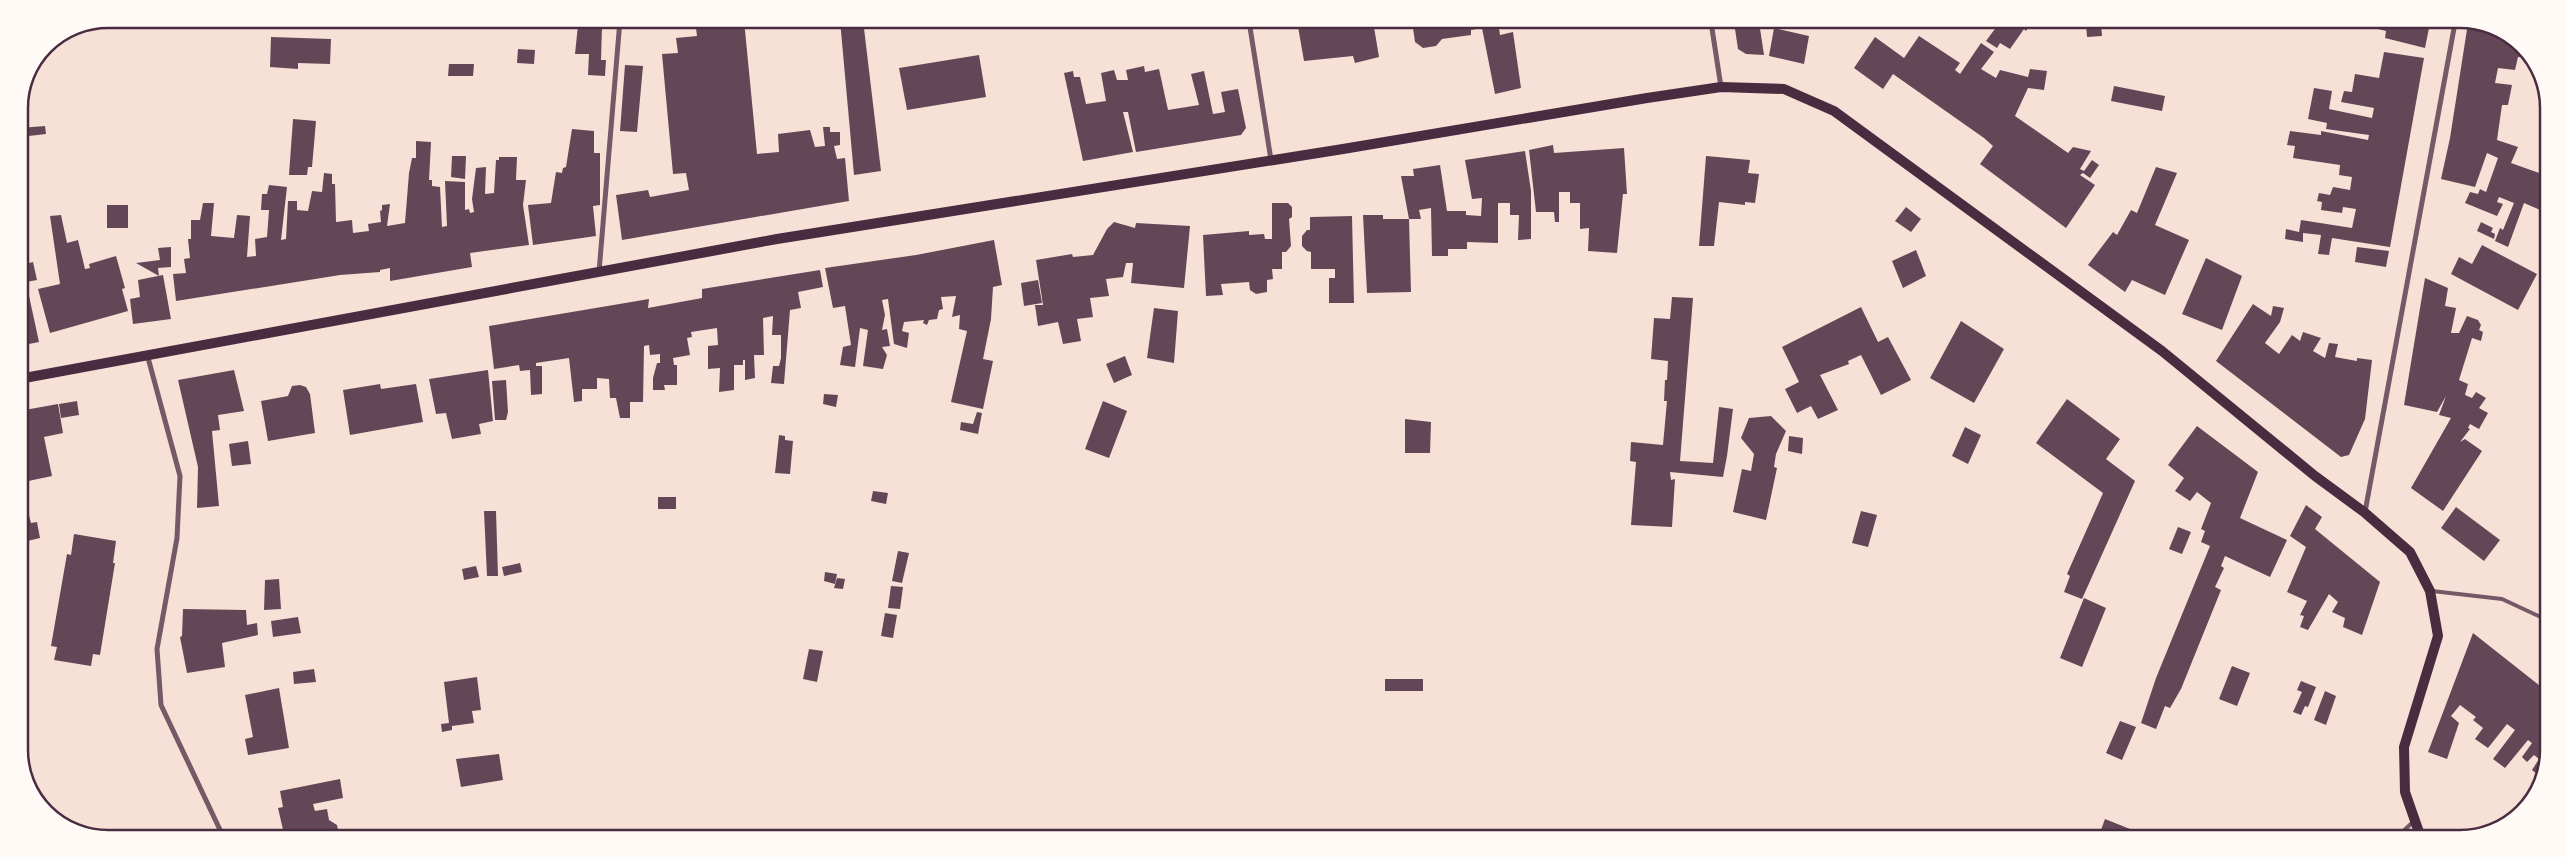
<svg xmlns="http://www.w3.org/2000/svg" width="2567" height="857" font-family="Lato,sans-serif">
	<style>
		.building { fill: #644757 }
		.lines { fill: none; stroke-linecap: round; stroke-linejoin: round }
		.service { stroke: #755966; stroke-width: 4 }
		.minor { stroke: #755966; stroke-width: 5 }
		.secondary { stroke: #4a2c40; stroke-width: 10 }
		.rim { fill: none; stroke: #4a2c40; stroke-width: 2.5 }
	</style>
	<rect width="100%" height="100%" fill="#f7e1d7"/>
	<g class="building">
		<path d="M209,19H224V23L209,22Z"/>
		<path d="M695,20H744L757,154L779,152L778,134L810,130L815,147L825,146L823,127H830V132H840V145L834,146L837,159L845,158L849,201L622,240L616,195L648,190L650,197L689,190L686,173L673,174L662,54L678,53L676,38L697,36Z"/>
		<path d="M840,20H863L881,171L854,175Z"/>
		<path d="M1297,21H1373L1379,57L1355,63L1353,56L1304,61Z"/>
		<path d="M1412,21H1498L1500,35L1513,32L1521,88L1495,94L1482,28L1471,30V35L1442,39L1436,46L1423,48L1415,42Z"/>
		<path d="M1734,22H1759L1764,55L1746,54L1738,49Z"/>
		<path d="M2000,22H2031L2026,31L2024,29L2010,49L2000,43L1997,48L1986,41Z"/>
		<path d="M2086,23H2101L2102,36L2087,37Z"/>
		<path d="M2353,23H2430L2425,48L2385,38L2386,31Z"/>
		<path d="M2468,23H2488L2530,53L2532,58L2518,57L2515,70L2498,68L2495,83L2512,85L2508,105H2502L2497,140L2518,147L2511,163L2545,175L2541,187L2547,190V213L2524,203L2508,247L2495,241L2500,228L2503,230L2514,203L2499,197L2497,202L2503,204L2497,216L2465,203L2470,192L2478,194L2480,189L2486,192L2498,158L2487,153L2475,187L2441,179L2450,138Z"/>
		<path d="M578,25L602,26L601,60H606L605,76L588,75L589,54H575Z"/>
		<path d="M1774,28L1809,36L1804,64L1769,56Z"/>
		<path d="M1919,36L1960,63L1955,70L1960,74L1981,43L1994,52L1981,69L1996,78L2000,70L2028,77L2030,69L2047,71L2044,90L2028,88L2015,116L2068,153L2073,147L2091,151L2080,169L2084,171L2092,160L2099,165L2090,178L2083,173L2080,175L2095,185L2066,228L1980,164L1993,146L1984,138L1893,74L1883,89L1854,68L1875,37L1904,58Z"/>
		<path d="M271,37L331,39L330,64L298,63V69L270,67Z"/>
		<path d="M518,49L535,50L534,64L517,63Z"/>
		<path d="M2384,52L2424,58L2390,247L2332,238L2329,255L2318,254L2321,235L2303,233V242L2285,239L2286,229L2299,232L2301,220L2352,228L2356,209L2343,207L2342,213L2321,210L2322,202L2317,201L2319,193L2330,195L2333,187L2350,190L2352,177L2339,175L2340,165L2293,158L2295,146L2287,145L2290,131L2321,135V131L2368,140L2369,135L2326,129L2327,123L2308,119L2314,88L2332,91L2329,109L2372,118L2374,108L2341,102L2344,91L2352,92L2355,74L2379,78Z"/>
		<path d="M979,55L986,97L907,110L899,68Z"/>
		<path d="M449,64H474L473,76H448Z"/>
		<path d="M625,65L643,66L637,132L620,131Z"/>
		<path d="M1144,66L1145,72L1159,69L1168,110L1199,105L1191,74L1204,71L1213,114L1225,112L1221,92L1238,89L1246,128L1241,135L1136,152L1128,112H1123L1133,152L1083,161L1064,73L1073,71L1074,77H1080L1086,104L1106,101L1101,73L1114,70L1117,80H1128L1126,70Z"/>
		<path d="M2114,86L2165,96L2162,111L2111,101Z"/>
		<path d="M293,119L316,121L312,167H308L307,175H289Z"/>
		<path d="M45,126L46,134L20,137L19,128Z"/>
		<path d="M572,129L594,131V153H600V205L593,206L596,236L533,245L528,205L551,203L556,172L562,173L563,168L566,167Z"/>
		<path d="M416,141L431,142L429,180H432V186L440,187L442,227L447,226L445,181L465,182V210L469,209L470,213L474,212L472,199L476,168L486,167L485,194L494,193L496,160H499V157H517L516,180H526L523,205L529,245L470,253L472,267L390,281V268L380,270V272L340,275L176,301L173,274L186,273L184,259L190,258L188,239H191V220H200L203,203H214L211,236L234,238L237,215L250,216L247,257L256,256L255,239L267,237L269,210H261L262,194H267L269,185L287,187L281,240L286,239L288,201H297V210L308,211L312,191L322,192L324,173L332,174V184H335L336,222L352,220L353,233L369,231L368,224L381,222L380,211L382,210V205L390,204L387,226L405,223L409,173L412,158H416Z"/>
		<path d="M1553,145L1554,153L1624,148L1627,194H1623L1617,253L1588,251L1589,228L1580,229V203H1570V192H1559V222H1555L1554,212H1536L1529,150Z"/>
		<path d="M1525,151L1531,191V239L1518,240L1519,215H1510V203H1498V243L1467,242V249H1448V256H1432L1431,208L1419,210L1421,219H1409L1411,292L1367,293L1363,215H1383V219H1409L1401,176H1414L1413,169L1440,165L1447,211H1466V215L1481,216L1482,198L1472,199L1465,160Z"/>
		<path d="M452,156H466L465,179L451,177Z"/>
		<path d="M1706,156L1750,160L1748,173L1759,174L1755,203L1745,202V205L1719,202L1714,246H1699Z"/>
		<path d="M2156,167L2177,173L2155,225L2189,240L2165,295L2132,280L2125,292L2088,265L2113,232L2117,235L2131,210L2137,213Z"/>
		<path d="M1272,203H1288L1292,207V217L1289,219L1291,246L1286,252H1282V269H1272L1273,279L1267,280V292L1256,294L1250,290L1249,282L1221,284L1223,295L1206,296L1203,235L1249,231V235L1264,234L1265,239H1272Z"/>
		<rect x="107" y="205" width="21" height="23"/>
		<path d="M1906,207L1921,219L1911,232L1895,221Z"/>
		<path d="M61,215L67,243L78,240L85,269L90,268L89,264L116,256L125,288L122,289L128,311L50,333L38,289L60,284L50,216Z"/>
		<path d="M1352,216L1354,303H1329V278H1335V269H1311V252L1307,251L1302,246V236L1307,230H1310V217Z"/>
		<path d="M1114,222L1135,228L1136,223L1190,226L1184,288L1131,283L1133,263H1126L1123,277L1106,279L1109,296L1090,298L1093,317L1077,319L1081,341L1063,344L1058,322L1038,326L1035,305H1043L1036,260L1072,254L1073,257L1093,255L1107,229Z"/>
		<path d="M2481,222L2493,228L2491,232L2495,234L2494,239L2477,231Z"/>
		<path d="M994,240L1002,285L993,287L991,319L983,359L993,361L983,409L951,402L967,331L959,329L960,315L952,317L956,296L941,297L943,309L939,310L937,319L929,320L927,325L923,323L924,320L904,322L902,331L909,333L907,348L894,344L888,299L882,300L885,315L882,330L887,329L890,346L882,347L887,355L883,369L863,366L868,330L860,328L855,367L840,365L843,347L851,345L845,306L833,308L825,268L916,255Z"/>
		<path d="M27,245L29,263L33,262L37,280L26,282L39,342L19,346V246Z"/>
		<path d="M2482,245L2537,274L2518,310L2451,274L2459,257L2472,264Z"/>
		<path d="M171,247V267L158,268L159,276L136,263L160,260L158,248Z"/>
		<path d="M2357,247L2389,251L2386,267L2355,262Z"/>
		<path d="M1916,250L1926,276L1903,288L1892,261Z"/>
		<path d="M2206,258L2242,276L2222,330L2182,314Z"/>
		<path d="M820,270L823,287L798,292L801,308L790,310L784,384L771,383L773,366H779L781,358V335H772L773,316L763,318L764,355H754L755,378L745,380V360H743V365H734V390L719,392L720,368L708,369V346L718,345L717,328L691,332L692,337L687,338L690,355L673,358L674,365H677V385H664L665,390H653V378L657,363H660V354L650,355L649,345L644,346L643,402H630V418H620L616,398H610L609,379L597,378V389H582V401L574,402L569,358L536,363V366H542V394L531,395L530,370L520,371L519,365L494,369L489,326L649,299L648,308L702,298V289Z"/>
		<path d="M2544,274L2547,276V288L2543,286L2544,282L2541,280Z"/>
		<path d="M163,275L171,319L133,324L130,299L140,297L138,280Z"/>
		<path d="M2425,278L2448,288L2445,306L2456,308L2451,333H2459L2467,316L2478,320L2481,325L2479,330L2483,332L2481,341L2472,338L2459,380L2468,384L2465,395L2472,398L2476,392L2486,398L2479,408L2488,413L2479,429L2470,424L2468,428L2470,429L2460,442L2465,439L2482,451L2443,511L2411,488L2451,418L2439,415L2446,396L2437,412L2404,405Z"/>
		<path d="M1038,280L1042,303L1024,306L1021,283Z"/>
		<path d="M1672,297L1693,298L1680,461L1713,463L1719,407L1733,409L1727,456L1723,477L1670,472L1671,480L1675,479L1672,527L1631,525L1636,462L1630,461L1631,442L1663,445L1667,401H1664L1665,380H1667L1668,361L1651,359L1654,318L1670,319Z"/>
		<path d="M2253,304L2271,316L2273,306L2284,308L2280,322L2265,343L2279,354L2292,335L2300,341L2303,332L2321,338L2313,351L2325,358L2329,343L2338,344L2335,357L2357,361V358L2372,360L2365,419L2349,455L2341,457L2216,361Z"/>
		<path d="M1861,307L1878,342L1888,337L1911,380L1881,395L1861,355L1848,361L1849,364L1820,375L1838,410L1818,419L1811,406L1797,413L1785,389L1799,382L1782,347Z"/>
		<path d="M1154,308L1178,311L1174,363L1147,358Z"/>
		<path d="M1961,321L2004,349L1974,403L1930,378Z"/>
		<path d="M1125,356L1132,375L1114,383L1106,364Z"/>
		<path d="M234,370L244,411L218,415L220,430L212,431L219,506L197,508L198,467L178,380Z"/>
		<path d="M488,370L493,421L479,424L481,434L452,439L446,413L436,414L429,379Z"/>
		<path d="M506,380L508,412L506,420H495L492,381Z"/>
		<path d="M380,384L381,389L416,384L423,422L350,435L343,390Z"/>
		<path d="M300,385L306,387L310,394L315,433L268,441L261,401L288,396L292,386Z"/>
		<path d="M824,394L838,395L836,407L823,404Z"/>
		<path d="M2067,399L2120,439L2106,459L2135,481L2082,599L2064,592L2070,576L2067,574L2103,493L2036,443Z"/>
		<path d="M77,401L79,415L61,418L59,404Z"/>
		<path d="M1103,401L1127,411L1109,458L1085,449Z"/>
		<path d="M58,404L63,433L44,437L52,476L19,483V411Z"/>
		<path d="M977,412L982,413L978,434L960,430L961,422L973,424Z"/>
		<path d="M1771,416L1786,431L1776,454L1774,467L1777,468L1766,520L1733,512L1742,469L1751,471L1754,454L1741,438L1749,418Z"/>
		<path d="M1405,419L1431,422L1430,453H1405Z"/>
		<path d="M2197,426L2258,472L2240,518L2287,540L2270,577L2225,556L2221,566L2224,568L2215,587L2221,590L2181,689L2170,708L2165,706L2156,729L2141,723L2156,678L2210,546L2201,542L2205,531L2201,529L2211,503L2197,492L2190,501L2175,491L2184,478L2168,465Z"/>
		<path d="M1965,427L1981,435L1968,464L1952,456Z"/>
		<path d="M779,435L785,436V440L793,441L790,474L775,473Z"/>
		<path d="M1789,436L1803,438L1802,454L1788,451Z"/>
		<path d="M248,441L251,464L232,466L229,444Z"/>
		<path d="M873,491L888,493L886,504L871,501Z"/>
		<rect x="658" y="497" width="18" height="12"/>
		<path d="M2306,505L2322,517L2315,529L2380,582L2362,635L2343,627L2345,618L2332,612L2338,602L2329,594L2308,630L2300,627L2304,616L2300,615L2307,601L2287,592L2306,547L2290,536Z"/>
		<path d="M2456,507L2500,540L2484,561L2441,528Z"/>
		<path d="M27,508L31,523L37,522L40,538L19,543V510Z"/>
		<path d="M484,511H496L498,576H487Z"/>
		<path d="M1861,511L1877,515L1868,547L1852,543Z"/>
		<path d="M2178,527L2191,532L2182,554L2169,549Z"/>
		<path d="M74,534L116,541L113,563H115L100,655L93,654L91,666L54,660L57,647L51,646L67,554L71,555Z"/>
		<path d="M898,551L909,553L902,583L892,581Z"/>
		<path d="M520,563L522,572L504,576L502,567Z"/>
		<path d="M476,566L479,577L464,580L462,569Z"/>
		<path d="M825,572L837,574L835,584L824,581Z"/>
		<path d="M837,578L845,579L843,589L834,588Z"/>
		<path d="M279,579L281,609L264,610L265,580Z"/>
		<path d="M891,586L903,587L900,609L888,608Z"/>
		<path d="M2084,598L2106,608L2082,667L2060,658Z"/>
		<path d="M183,609L246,610L247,625L257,623L258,635L222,643L225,667L187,673L180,637L182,636Z"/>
		<path d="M885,613L897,615L893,638L881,636Z"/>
		<path d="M298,617L301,633L273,637L271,621Z"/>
		<path d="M2473,633L2544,689L2543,779L2532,770L2539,759L2534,755L2527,762L2522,757L2532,743L2528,740L2505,768L2493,759L2515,730L2507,724L2488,748L2475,739L2483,728L2473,720L2476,717L2460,705L2451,716L2459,723L2447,759L2428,752Z"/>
		<path d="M809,649L823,651L817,682L803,679Z"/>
		<path d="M2232,666L2250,673L2237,706L2219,699Z"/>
		<path d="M314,669L316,682L294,684L293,672Z"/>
		<path d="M477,677L481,710L472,711L474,723L452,726V730L442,732L441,724L449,723L444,682Z"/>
		<rect x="1385" y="679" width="38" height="12"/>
		<path d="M2301,681L2316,687L2308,707L2305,706L2301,715L2293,712L2302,692L2297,690Z"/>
		<path d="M279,688L289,748L248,755L245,739L253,737L245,695Z"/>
		<path d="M2325,691L2336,696L2326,725L2314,720Z"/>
		<path d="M2120,721L2136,727L2122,760L2106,753Z"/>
		<path d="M499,754L503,780L461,787L456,759Z"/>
		<path d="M340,779L343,798L313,804L315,811L327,809L329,820L337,825L339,834H284L278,808L283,807L280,791Z"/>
		<path d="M2105,819L2130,829L2126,838H2098Z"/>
	</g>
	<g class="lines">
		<g class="service">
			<path d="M2432,591L2502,599L2545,619"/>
			<path d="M2396,838L2414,821"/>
		</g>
		<g class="minor">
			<path d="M1249,21L1271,160"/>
			<path d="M1711,22L1721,87"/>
			<path d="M599,272L620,20"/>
			<path d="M147,354L180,476L177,538L157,649L161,705L222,834"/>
			<path d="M2365,512L2455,23"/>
		</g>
		<path class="secondary" d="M19,379L777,239L1343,149L1647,98L1721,87L1784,89L1834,111L2162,351L2315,476L2364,512L2410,552L2430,591L2438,636L2404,747L2405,792L2421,838"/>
	</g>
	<path d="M0 0H2567V857H0ZM108 28H2460A80 80 0 0 1 2540 108V750A80 80 0 0 1 2460 830H108A80 80 0 0 1 28 750V108A80 80 0 0 1 108 28Z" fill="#fffaf5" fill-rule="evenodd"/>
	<path class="rim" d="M108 28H2460A80 80 0 0 1 2540 108V750A80 80 0 0 1 2460 830H108A80 80 0 0 1 28 750V108A80 80 0 0 1 108 28Z"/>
</svg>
